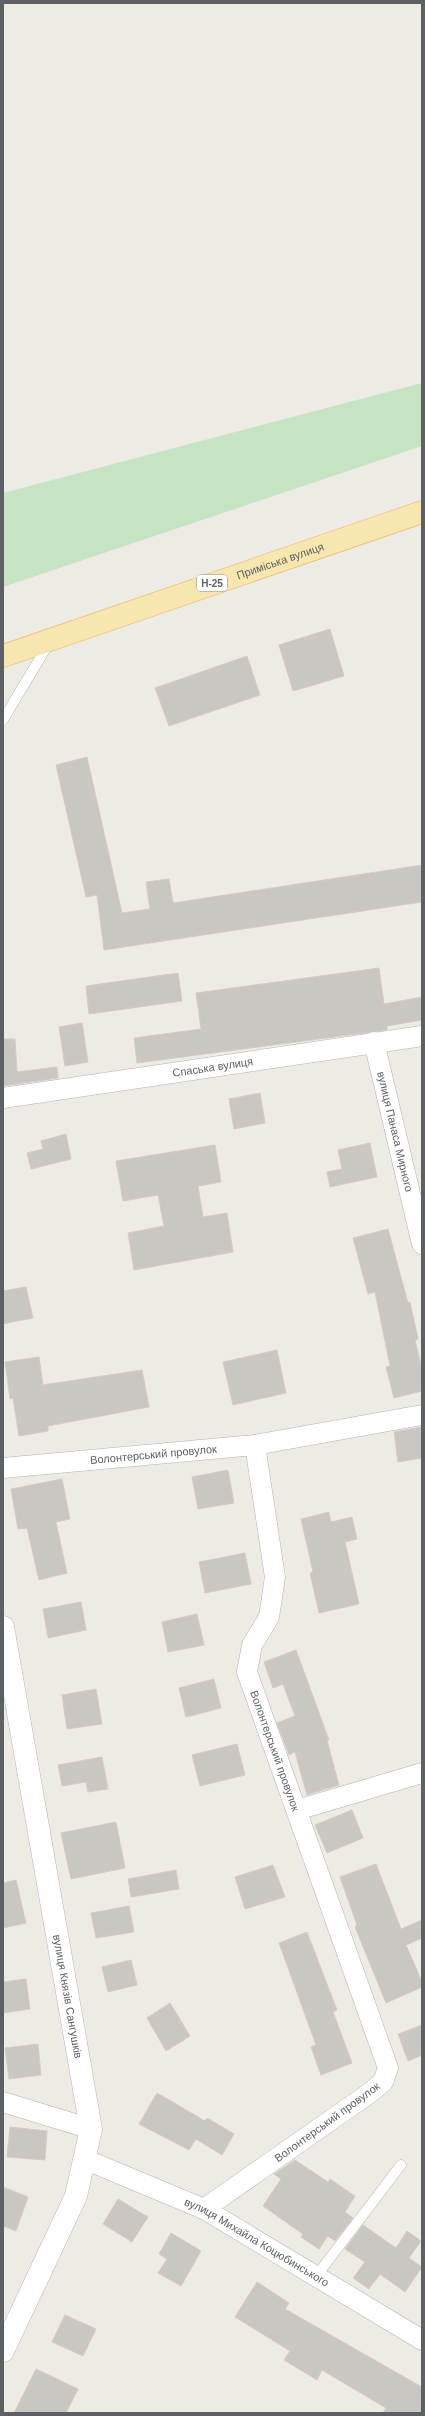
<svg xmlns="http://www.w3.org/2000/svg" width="425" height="2416" font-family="Helvetica,sans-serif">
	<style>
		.green { fill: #c6e3c4 }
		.building { fill: #cac6c2; stroke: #d2cdc4 }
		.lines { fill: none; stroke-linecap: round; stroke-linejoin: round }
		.lane-casing { stroke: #b0b3b6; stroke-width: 11 }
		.street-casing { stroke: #b0b3b6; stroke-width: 21 }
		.secondary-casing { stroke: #b2b5b9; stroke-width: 23 }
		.primary-casing { stroke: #e6b767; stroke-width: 23 }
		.lane { stroke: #fff; stroke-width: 10 }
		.street { stroke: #fff; stroke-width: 20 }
		.secondary { stroke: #fff; stroke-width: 22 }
		.primary { stroke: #f8e6b0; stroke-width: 22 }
		.labels { text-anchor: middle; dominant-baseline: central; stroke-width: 3.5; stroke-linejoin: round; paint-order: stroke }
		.shield { fill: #fff; stroke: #8e9092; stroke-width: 1 }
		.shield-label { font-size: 10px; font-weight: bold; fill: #5d6164 }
		.street-label { font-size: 11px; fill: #5d6164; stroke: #fff }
	</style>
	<rect width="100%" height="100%" fill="#eeebe5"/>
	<path class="green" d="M422,383V446L3,587V493Z"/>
	<g class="building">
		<path d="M330,629L344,676L293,691L279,645Z"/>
		<path d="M247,656L260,695L169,726L155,688Z"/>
		<path d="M87,757L122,913L150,909L146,882L169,879L173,903L422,865V902L104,950L97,895L86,897L56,765Z"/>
		<path d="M379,968L384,1004L422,997V1020L387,1026V1030L137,1063L134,1038L201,1029L196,993Z"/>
		<path d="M178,973L182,1001L89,1014L86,986Z"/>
		<path d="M82,1023L88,1062L65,1066L59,1027Z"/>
		<path d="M3,1039H15L17,1072L57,1067L58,1078L3,1086Z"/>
		<path d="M260,1093L265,1123L234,1129L229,1099Z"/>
		<path d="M66,1134L71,1159L31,1169L27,1153L43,1149L41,1141Z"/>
		<path d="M370,1143L377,1177L330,1187L327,1172L342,1169L338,1150Z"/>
		<path d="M215,1145L221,1182L198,1186L203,1217L227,1213L233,1252L134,1270L128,1233L164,1226L158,1195L123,1201L116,1161Z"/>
		<path d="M388,1229L408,1303L410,1302L418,1339L415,1340L422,1369V1391L394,1398L386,1367L390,1366L375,1292L368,1294L353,1238Z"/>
		<path d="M26,1287L33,1318L3,1324V1291Z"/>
		<path d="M277,1350L286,1393L233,1405L223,1362Z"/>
		<path d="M39,1357L43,1385L142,1370L149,1407L48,1426V1431L19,1436L13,1398L10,1399L5,1362Z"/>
		<path d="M422,1427V1458L398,1462L394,1432Z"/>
		<path d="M228,1470L234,1503L198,1509L192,1477Z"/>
		<path d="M62,1479L70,1519L56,1522L67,1573L39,1580L27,1528L18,1529L11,1489Z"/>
		<path d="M329,1512L331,1522L352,1517L357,1539L345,1542L359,1604L319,1613L310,1573L313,1572L301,1519Z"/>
		<path d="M245,1553L251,1584L205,1593L199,1562Z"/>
		<path d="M81,1602L86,1630L48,1638L43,1609Z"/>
		<path d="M197,1614L204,1645L168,1652L162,1622Z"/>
		<path d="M296,1650L329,1740H327L339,1785L307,1795L295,1752L289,1755L277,1723L295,1716L283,1684L273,1688L264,1662Z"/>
		<path d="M214,1679L221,1708L186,1717L179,1688Z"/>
		<path d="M96,1689L102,1724L67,1729L62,1695Z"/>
		<path d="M237,1744L245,1775L200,1786L192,1755Z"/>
		<path d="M102,1757L108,1789L88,1792L86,1782L62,1786L58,1765Z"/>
		<path d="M352,1810L363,1838L327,1853L315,1825Z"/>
		<path d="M116,1822L125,1868L71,1879L61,1833Z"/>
		<path d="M376,1864L401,1929L422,1920V1938L406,1945L422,1982V1987L386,2003L355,1927L357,1925L340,1877Z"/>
		<path d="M273,1865L285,1897L245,1909L235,1877Z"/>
		<path d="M176,1870L179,1889L131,1897L128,1879Z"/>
		<path d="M16,1880L26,1923L3,1928V1883Z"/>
		<path d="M129,1906L134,1932L96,1938L91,1913Z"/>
		<path d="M307,1932L337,2010L333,2012L352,2063L321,2075L311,2047L316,2045L279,1943Z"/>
		<path d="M131,1960L137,1985L108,1992L102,1967Z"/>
		<path d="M26,1979L30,2009L3,2013V1982Z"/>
		<path d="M170,2003L190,2036L166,2051L147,2018Z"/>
		<path d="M422,2025V2055L408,2061L398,2034Z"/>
		<path d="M38,2044L41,2075L9,2079L5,2048Z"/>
		<path d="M157,2093L205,2121L207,2118L234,2134L222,2155L196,2139L189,2150L139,2124Z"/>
		<path d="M10,2127L47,2131L45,2160L7,2157Z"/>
		<path d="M295,2160L328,2182L330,2179L355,2196L345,2212L353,2218L335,2241L328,2236L319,2249L301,2237L303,2234L263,2206L281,2179L274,2174Z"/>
		<path d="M3,2187L28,2197L16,2231L3,2226Z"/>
		<path d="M118,2199L148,2217L132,2242L103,2224Z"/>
		<path d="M363,2225L396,2248L407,2231L421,2241L409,2258L422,2267L405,2292L380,2274L369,2289L353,2278L365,2262L345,2249Z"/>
		<path d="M171,2233L201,2251L181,2286L158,2273L167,2259L159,2254Z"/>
		<path d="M257,2282L289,2303L285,2309L422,2387V2413H383L386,2408L322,2370L317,2380L284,2360L290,2351L235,2317Z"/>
		<path d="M65,2315L96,2329L83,2356L52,2342Z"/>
		<path d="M36,2369L78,2389L66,2413H14Z"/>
	</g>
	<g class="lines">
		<g class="lane-casing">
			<g id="lane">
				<path d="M3,720L49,643"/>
				<path d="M317,2275L401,2165"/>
			</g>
		</g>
		<g class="street-casing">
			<g id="street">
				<path id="s1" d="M374,1042L422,1244"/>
				<path id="s2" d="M3,1098L422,1036"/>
				<path d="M255,1445L422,1415"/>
				<path id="s3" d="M3,1468L255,1445L275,1577L269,1617L252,1645L247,1672L388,2068L383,2082L371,2092L204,2209"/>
				<path d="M297,1810L422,1773"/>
				<path d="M3,2102L91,2129"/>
				<path id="s4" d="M84,2159L204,2209L422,2340"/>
			</g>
		</g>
		<g class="secondary-casing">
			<g id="secondary">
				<path id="s5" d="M3,1627L91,2129L76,2196L3,2351"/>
			</g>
		</g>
		<g class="primary-casing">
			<g id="primary">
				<path id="s6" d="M3,656L422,512"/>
			</g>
		</g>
		<use href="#lane" class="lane"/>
		<use href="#street" class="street"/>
		<use href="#secondary" class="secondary"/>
		<use href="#primary" class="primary"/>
	</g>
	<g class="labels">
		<rect class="shield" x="197" y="575" width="30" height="16" rx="3"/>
		<g class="shield-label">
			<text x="212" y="583">Н-25</text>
		</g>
		<g class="street-label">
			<text stroke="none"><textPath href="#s6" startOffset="293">Приміська вулиця</textPath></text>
			<text stroke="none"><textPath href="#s2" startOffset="212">Спаська вулиця</textPath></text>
			<text stroke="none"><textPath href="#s1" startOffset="92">вулиця Панаса Мирного</textPath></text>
			<text stroke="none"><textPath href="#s3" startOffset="151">Волонтерський провулок</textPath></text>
			<text stroke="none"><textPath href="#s3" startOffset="571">Волонтерський провулок</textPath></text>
			<text stroke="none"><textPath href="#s5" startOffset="375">вулиця Князів Сангушків</textPath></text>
			<text transform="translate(327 2122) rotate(-36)">Волонтерський провулок</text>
			<text stroke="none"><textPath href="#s4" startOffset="192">вулиця Михайла Коцюбинського</textPath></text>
		</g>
	</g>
	<rect width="425" height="2416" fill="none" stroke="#5d6164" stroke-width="8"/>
</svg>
